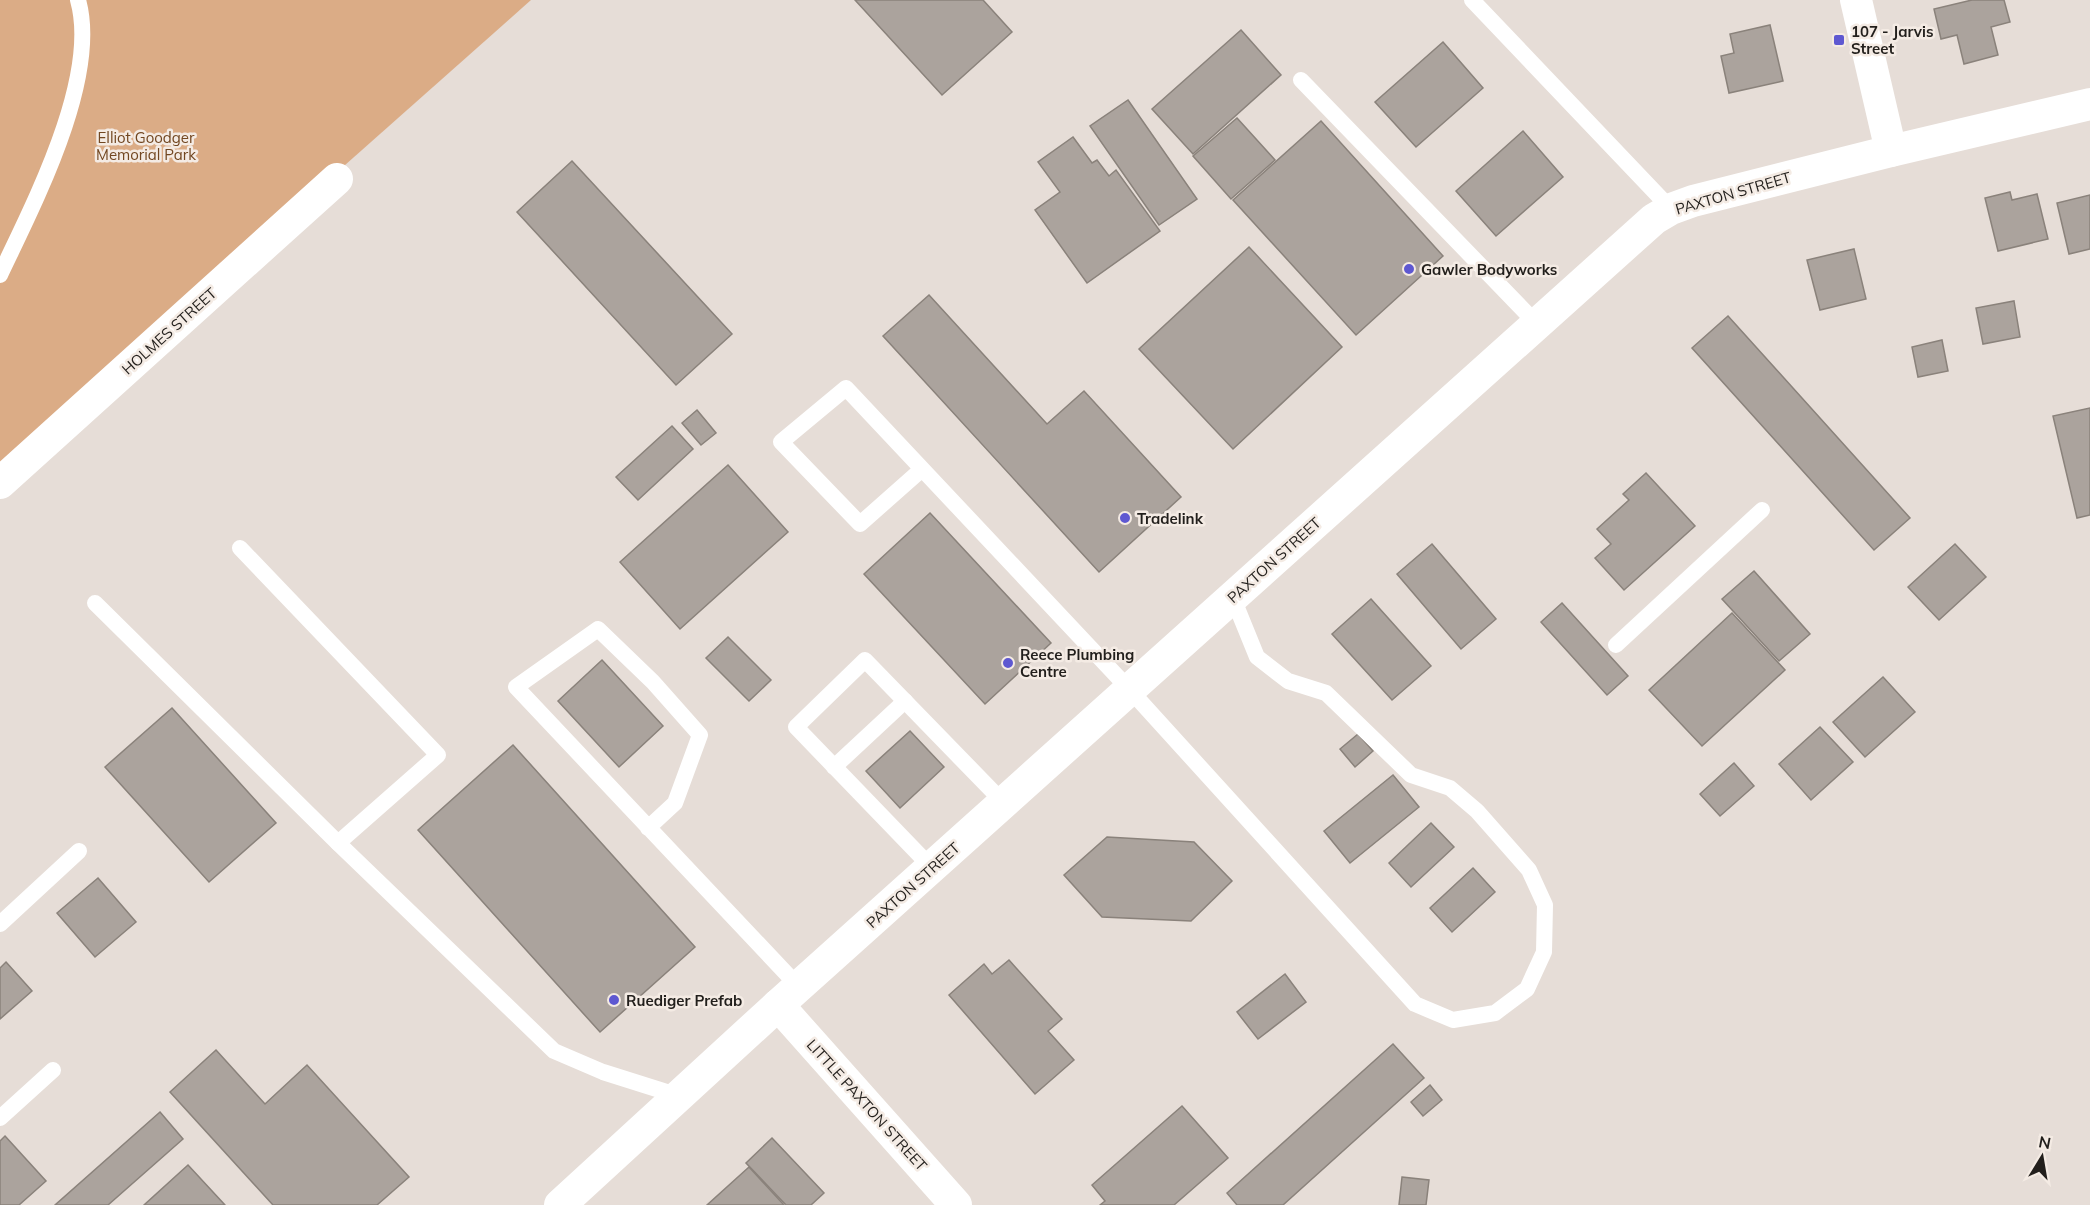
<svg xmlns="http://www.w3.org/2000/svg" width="2090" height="1205" font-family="Mulish,sans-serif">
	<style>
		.green { fill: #dbac86 }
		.building { fill: #aba39d; stroke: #8a827b; stroke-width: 1.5 }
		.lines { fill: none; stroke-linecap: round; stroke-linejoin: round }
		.service { stroke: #fff; stroke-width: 16 }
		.minor { stroke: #fff; stroke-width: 32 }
		.poi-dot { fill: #5e58d1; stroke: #f4ebe4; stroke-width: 2 }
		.labels { text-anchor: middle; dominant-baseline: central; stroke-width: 5; stroke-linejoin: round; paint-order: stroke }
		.poi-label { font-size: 15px; font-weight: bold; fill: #221f1c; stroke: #f4ebe4; text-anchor: start }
		.park-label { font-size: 15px; fill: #724721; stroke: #f4ebe4 }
		.street-label { font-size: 15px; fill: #221f1c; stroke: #f4ebe4 }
	</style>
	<rect width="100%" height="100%" fill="#e6ddd7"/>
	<path class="green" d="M0,0H531L0,471Z"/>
	<g class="building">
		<path d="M855,0H983L1012,32L942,95Z"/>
		<path d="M1972,0H2004L2010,22L1991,27L1998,55L1964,64L1957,35L1941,39L1934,9Z"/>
		<path d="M1770,25L1783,81L1729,93L1721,56L1734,53L1730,34Z"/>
		<path d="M1241,30L1281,75L1193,154L1152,109Z"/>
		<path d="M1443,42L1483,88L1416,147L1375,102Z"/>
		<path d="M1128,100L1197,199L1159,225L1090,126Z"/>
		<path d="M1237,118L1275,160L1231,199L1193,156Z"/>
		<path d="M1321,121L1443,256L1356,335L1233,200Z"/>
		<path d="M1523,131L1563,177L1496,236L1456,191Z"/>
		<path d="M1073,137L1092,163L1097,160L1109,176L1116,170L1160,231L1087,283L1035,210L1060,192L1038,162Z"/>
		<path d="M572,161L732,334L676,385L517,212Z"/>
		<path d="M2010,192L2012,200L2037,194L2048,239L1998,251L1985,198Z"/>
		<path d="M2090,195V249L2069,254L2057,203Z"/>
		<path d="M1249,247L1342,347L1233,449L1139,349Z"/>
		<path d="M1854,249L1866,299L1820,310L1807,260Z"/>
		<path d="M929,295L1047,424L1084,391L1181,497L1099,572L883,336Z"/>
		<path d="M2014,301L2020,337L1983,344L1976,308Z"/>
		<path d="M1728,316L1910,518L1874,550L1692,348Z"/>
		<path d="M1942,340L1948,371L1918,377L1912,347Z"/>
		<path d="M2090,408V515L2077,518L2053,416Z"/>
		<path d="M697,410L716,433L701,445L682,423Z"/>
		<path d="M672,426L693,449L638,500L616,477Z"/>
		<path d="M728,465L788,532L680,629L620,562Z"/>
		<path d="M1646,473L1695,526L1624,590L1595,558L1611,544L1597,529L1629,500L1623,494Z"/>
		<path d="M930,513L1051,643L985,704L864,574Z"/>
		<path d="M1432,544L1496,619L1461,649L1397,574Z"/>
		<path d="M1955,544L1986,577L1939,620L1908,587Z"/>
		<path d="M1754,571L1810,634L1779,661L1722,599Z"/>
		<path d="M1371,599L1431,666L1392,700L1332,634Z"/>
		<path d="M1562,603L1628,676L1607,695L1541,622Z"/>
		<path d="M1732,613L1785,670L1702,746L1649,690Z"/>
		<path d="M728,637L771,680L749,701L706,658Z"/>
		<path d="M602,660L663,726L619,767L558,701Z"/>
		<path d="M1883,677L1915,712L1865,757L1833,722Z"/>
		<path d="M172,708L276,823L209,882L105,767Z"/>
		<path d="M1820,727L1853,762L1811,800L1779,764Z"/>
		<path d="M910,731L944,767L900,808L866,771Z"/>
		<path d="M1358,734L1373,751L1355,767L1340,749Z"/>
		<path d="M513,745L695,947L600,1032L418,830Z"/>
		<path d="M1734,763L1754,786L1720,816L1700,794Z"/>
		<path d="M1393,775L1419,807L1350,863L1324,831Z"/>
		<path d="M1431,823L1454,847L1411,887L1389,863Z"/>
		<path d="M1107,837L1194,842L1232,881L1191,921L1102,917L1064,875Z"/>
		<path d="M1473,868L1495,892L1452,932L1430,908Z"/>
		<path d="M98,878L136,922L95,957L57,913Z"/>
		<path d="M1009,960L1062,1019L1048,1031L1074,1060L1035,1094L949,995L984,964L992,974Z"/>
		<path d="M6,962L32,991L0,1019V968Z"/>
		<path d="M1285,974L1306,1002L1258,1039L1237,1012Z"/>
		<path d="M1393,1044L1424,1078L1283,1205H1237L1227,1193Z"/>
		<path d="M216,1050L265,1104L307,1065L409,1177L377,1205H273L170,1092Z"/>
		<path d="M1430,1085L1442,1100L1423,1116L1411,1102Z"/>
		<path d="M1182,1106L1228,1158L1174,1205H1100L1105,1201L1092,1185Z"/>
		<path d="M160,1112L183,1139L108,1205H55Z"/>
		<path d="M5,1136L46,1181L19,1205H0V1141Z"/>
		<path d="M772,1138L824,1193L811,1205H786L746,1163Z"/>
		<path d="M188,1165L225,1205H144Z"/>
		<path d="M749,1167L784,1205H707Z"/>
		<path d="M1402,1177L1429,1180L1426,1205H1399Z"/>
	</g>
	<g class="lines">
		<g class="service">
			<path d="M1472,0L1671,209"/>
			<path d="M1301,80L1537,324"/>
			<path d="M0,275C33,205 100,78 78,0"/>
			<path d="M921,470L860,524L781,442L846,388L1130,690L1415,1004L1453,1020L1495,1013L1527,989L1544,952L1545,905L1529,870L1477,811L1450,788L1411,775L1326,693L1288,681L1257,657L1233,598"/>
			<path d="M240,548L438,755L338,843"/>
			<path d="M95,603L338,843L554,1051L603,1072L679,1096"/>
			<path d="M1616,645L1762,510"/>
			<path d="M834,767L905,701"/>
			<path d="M648,828L675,803L700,735L653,682L598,629L516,687L799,987"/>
			<path d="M932,868L796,727L865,660L1004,803"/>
			<path d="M0,924L79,851"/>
			<path d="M0,1118L53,1070"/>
		</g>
		<g class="minor">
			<path d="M1856,0L1891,151"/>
			<path d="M0,483L337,179"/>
			<path d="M778,1005L956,1205"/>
			<path d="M560,1205L778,1005L1654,219L1671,209L1693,201L1891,151L2090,104"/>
		</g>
	</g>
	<g class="poi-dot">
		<rect x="1833" y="34" width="12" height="12" rx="3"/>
		<circle cx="1409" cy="269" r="6"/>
		<circle cx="1125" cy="518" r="6"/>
		<circle cx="1008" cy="663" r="6"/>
		<circle cx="614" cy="1000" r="6"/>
	</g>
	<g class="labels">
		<g class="poi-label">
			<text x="1851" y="31">107 - Jarvis<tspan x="1851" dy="17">Street</tspan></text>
			<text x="1421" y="269">Gawler Bodyworks</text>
			<text x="1137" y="518">Tradelink</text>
			<text x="1020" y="654">Reece Plumbing<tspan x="1020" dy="17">Centre</tspan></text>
			<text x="626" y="1000">Ruediger Prefab</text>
		</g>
		<g class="park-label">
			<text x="146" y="137">Elliot Goodger<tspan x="146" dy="17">Memorial Park</tspan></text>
		</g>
		<g class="street-label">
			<text transform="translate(1733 193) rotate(-16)">PAXTON STREET</text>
			<text transform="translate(169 331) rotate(-42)">HOLMES STREET</text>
			<text transform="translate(1274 560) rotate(-42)">PAXTON STREET</text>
			<text transform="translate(913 885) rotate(-42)">PAXTON STREET</text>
			<text transform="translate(867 1105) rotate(48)">LITTLE PAXTON STREET</text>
		</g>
	</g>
	<g transform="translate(2042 1157) rotate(11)" stroke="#f4ebe4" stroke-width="4.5" paint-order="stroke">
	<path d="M0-4.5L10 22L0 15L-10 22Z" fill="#221f1c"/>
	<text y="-9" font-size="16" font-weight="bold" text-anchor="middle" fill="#221f1c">N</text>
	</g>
</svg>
